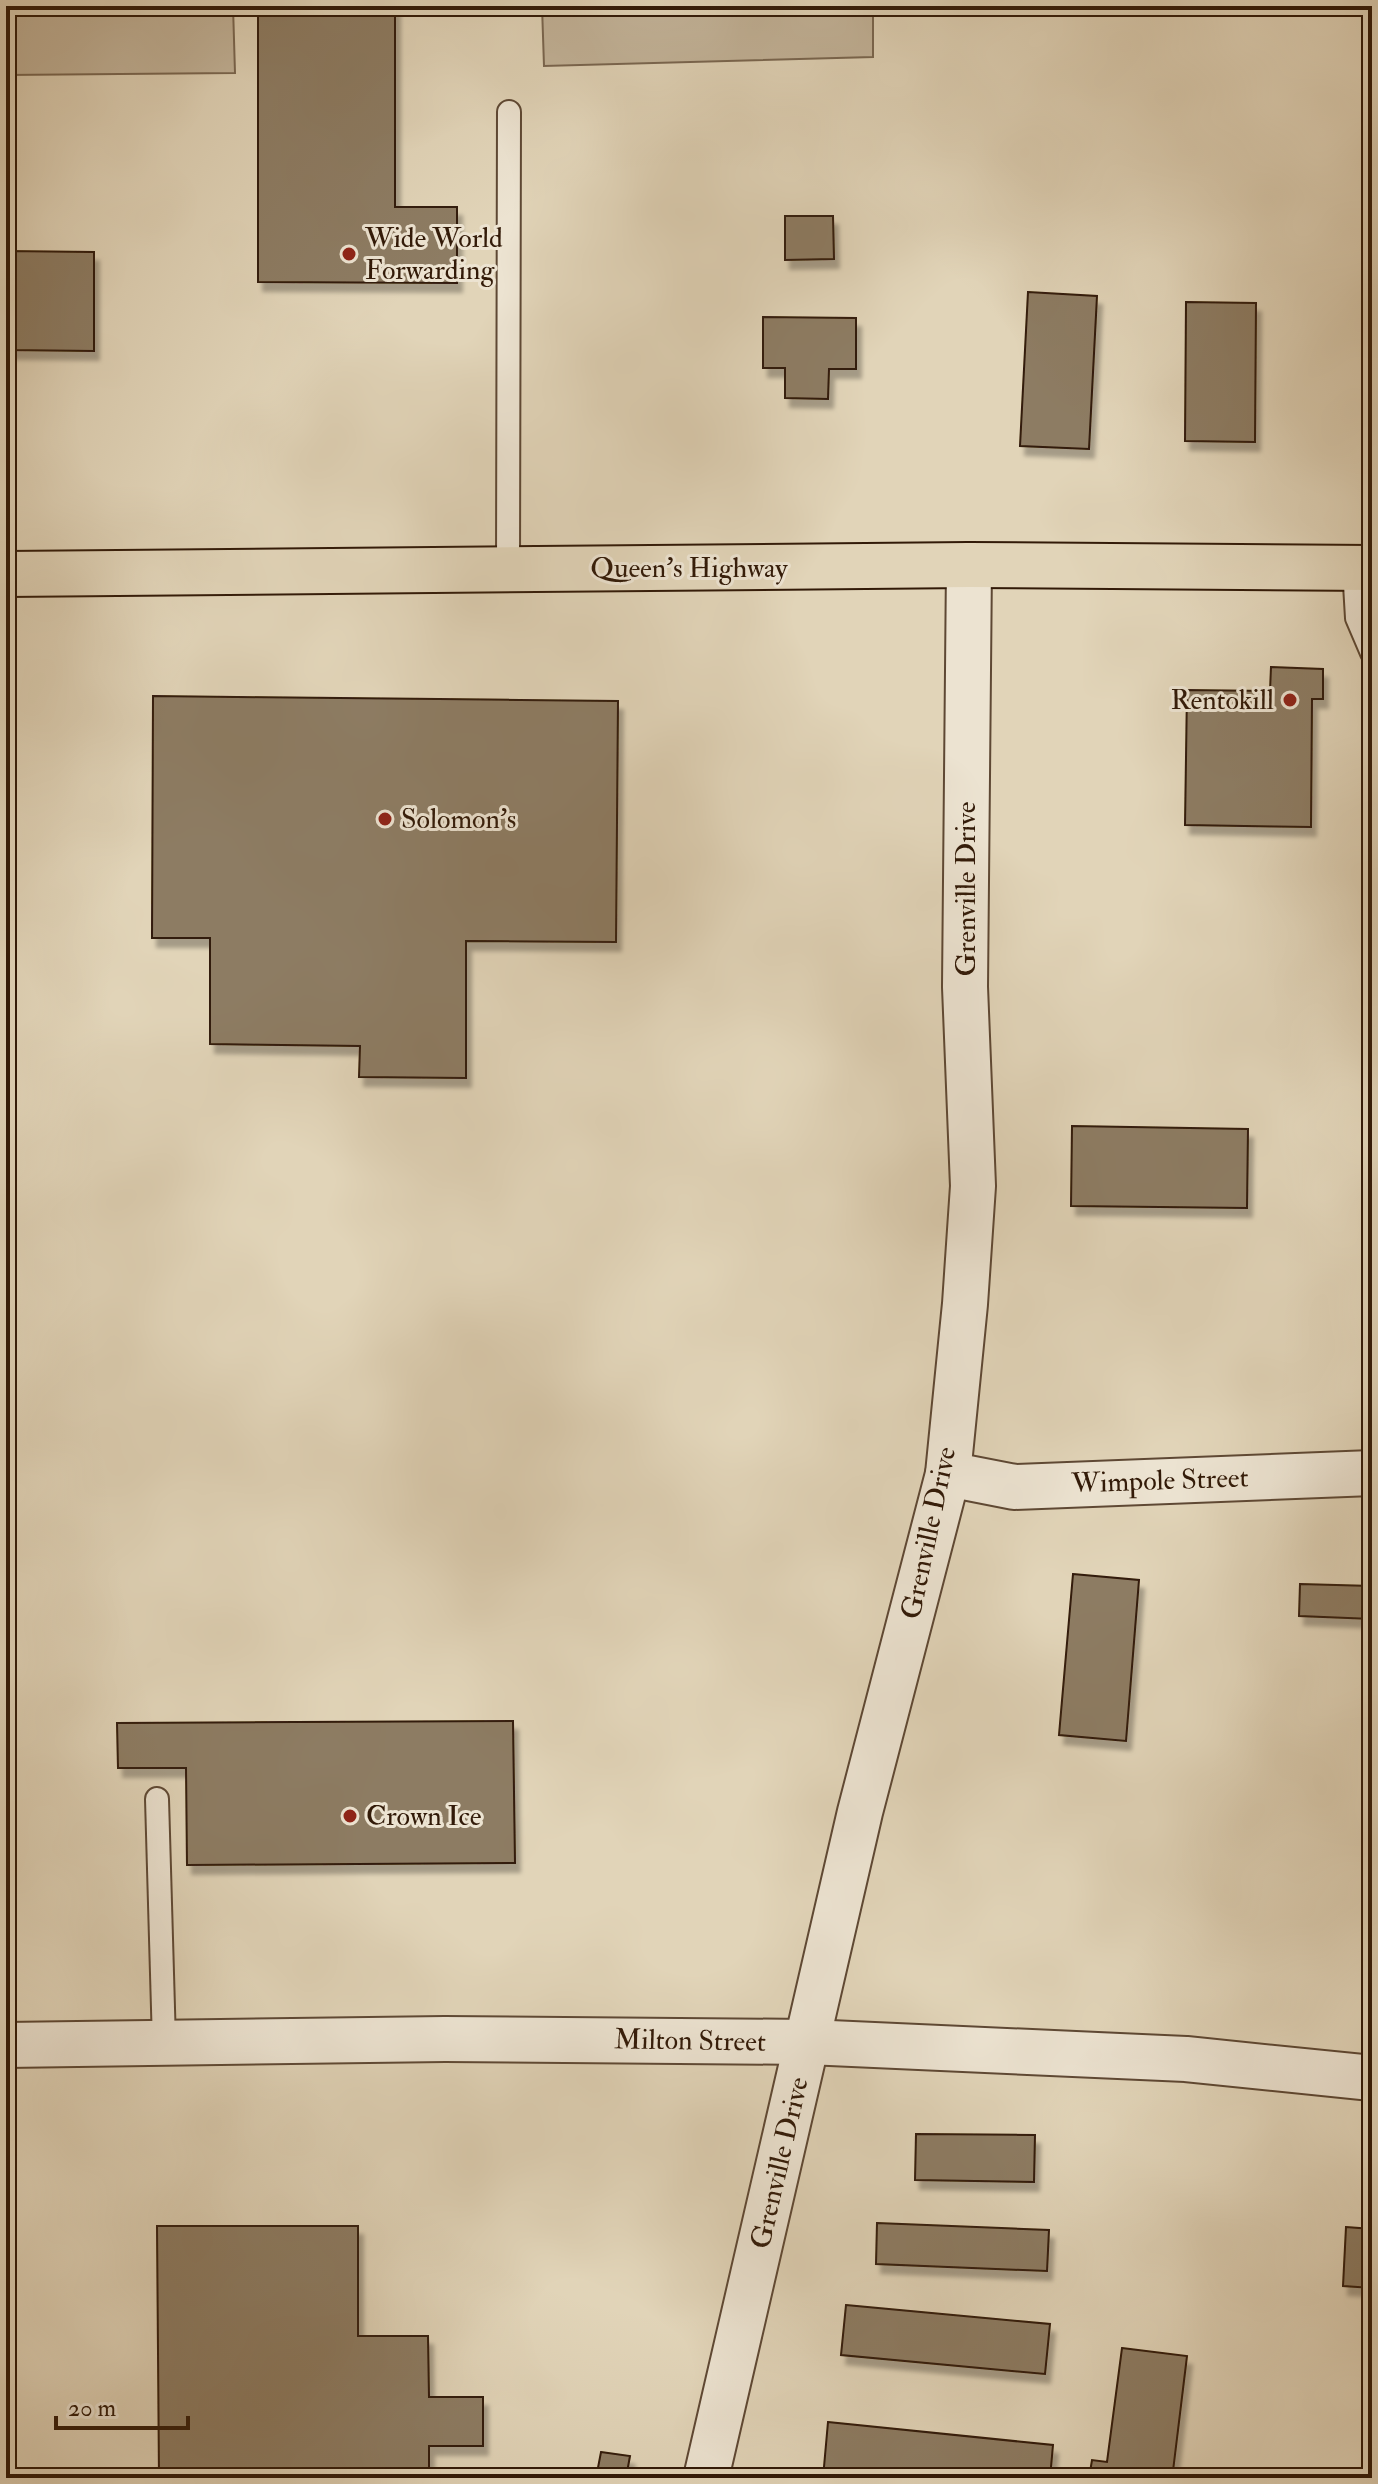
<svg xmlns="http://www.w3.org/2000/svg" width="1378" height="2484" font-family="'IM FELL Double Pica',serif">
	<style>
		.green { fill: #c3b49a; stroke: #7a6751; stroke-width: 2 }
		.building { fill: #8d7b64; stroke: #321a08; stroke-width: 2; filter: url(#shadow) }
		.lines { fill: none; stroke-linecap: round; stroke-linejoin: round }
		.lane-casing { stroke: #5e4834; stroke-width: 26 }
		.street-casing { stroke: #5e4834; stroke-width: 48 }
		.primary-casing { stroke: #321a08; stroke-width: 48 }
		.lane { stroke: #ece3d1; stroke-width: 22 }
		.street { stroke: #ece3d1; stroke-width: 44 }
		.primary { stroke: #e1d4b8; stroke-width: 44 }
		.poi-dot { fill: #8f2418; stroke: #ece3d1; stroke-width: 3 }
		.labels { text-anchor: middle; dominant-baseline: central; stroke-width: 6; stroke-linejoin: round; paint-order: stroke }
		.poi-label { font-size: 28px; fill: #321a08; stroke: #ece3d1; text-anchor: start }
		.street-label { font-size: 28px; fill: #321a08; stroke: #ece3d1 }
	</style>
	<defs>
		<filter id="shadow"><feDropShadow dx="5" dy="9" stdDeviation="2" flood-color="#0004"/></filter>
	</defs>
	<rect width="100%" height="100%" fill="#e1d4b8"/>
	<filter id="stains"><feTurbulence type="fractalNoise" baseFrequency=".0025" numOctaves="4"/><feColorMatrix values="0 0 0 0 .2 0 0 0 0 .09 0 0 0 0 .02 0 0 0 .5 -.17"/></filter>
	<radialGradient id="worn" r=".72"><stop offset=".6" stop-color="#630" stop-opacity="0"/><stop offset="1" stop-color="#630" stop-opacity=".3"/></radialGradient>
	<g class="green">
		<path d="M6,6H233L235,73L6,75Z"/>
		<path d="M542,6H873V57L544,66Z"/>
	</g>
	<g class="building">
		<path d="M258,6H395V207H457V283L258,282Z"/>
		<path d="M785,216H833L834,259L785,260Z"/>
		<path d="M6,251L94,252V351L6,350Z"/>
		<path d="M1028,292L1097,296L1089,449L1020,446Z"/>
		<path d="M1186,302L1256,303L1255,442L1185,441Z"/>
		<path d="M763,317L856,318V369H829L828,399L785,398V368H763Z"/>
		<path d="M1271,667L1323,669V699H1312L1311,827L1185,825L1187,690L1270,691Z"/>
		<path d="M153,696L618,701L616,942L466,941V1078L359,1077L360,1046L210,1044V938H152Z"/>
		<path d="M1072,1126L1248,1129L1247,1208L1071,1206Z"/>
		<path d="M1073,1574L1139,1580L1126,1741L1059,1735Z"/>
		<path d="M1300,1584L1372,1586V1619L1299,1616Z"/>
		<path d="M513,1721L515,1863L187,1865L186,1768H118L117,1723Z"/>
		<path d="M916,2134L1035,2135L1034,2182L915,2180Z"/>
		<path d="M877,2223L1049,2230L1047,2271L876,2264Z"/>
		<path d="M157,2226H358V2336H428L429,2397H483V2446H429V2478H159Z"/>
		<path d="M1346,2227L1372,2229V2288L1343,2286Z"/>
		<path d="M846,2305L1050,2324L1045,2374L841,2355Z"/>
		<path d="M1122,2348L1187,2356L1173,2471L1188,2472L1187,2478H1089L1092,2460L1107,2462Z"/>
		<path d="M828,2422L1053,2445L1050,2478H823Z"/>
		<path d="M601,2452L630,2456L626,2478H596Z"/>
	</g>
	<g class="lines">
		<g class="lane-casing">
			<g id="lane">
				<path d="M1354,567L1357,618L1372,653"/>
				<path d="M508,569L509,112"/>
				<path d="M157,1799L164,2043"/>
			</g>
		</g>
		<g class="street-casing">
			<g id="street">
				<path d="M948,1474L1014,1487L1372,1473"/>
				<path d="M6,2045L445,2039L808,2042L1186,2059L1372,2078"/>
				<path d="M706,2478L860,1812L948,1474L965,1304L973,1186L965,987L969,565"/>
			</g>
		</g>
		<g class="primary-casing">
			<path id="primary" d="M6,574L969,565L1372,568"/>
		</g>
		<use href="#lane" class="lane"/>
		<use href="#street" class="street"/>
		<use href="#primary" class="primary"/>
	</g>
	<g class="poi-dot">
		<circle cx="349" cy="254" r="8"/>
		<circle cx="1290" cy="700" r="8"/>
		<circle cx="385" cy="819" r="8"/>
		<circle cx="350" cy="1816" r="8"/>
	</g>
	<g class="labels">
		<g class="poi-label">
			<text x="365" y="238">Wide World<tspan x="365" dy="32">Forwarding</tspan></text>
			<text x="1274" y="700" text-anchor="end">Rentokill</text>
			<text x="401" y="819">Solomon's</text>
			<text x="366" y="1816">Crown Ice</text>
		</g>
		<g class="street-label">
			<text x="689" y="568">Queen's Highway</text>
			<text transform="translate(966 889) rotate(-90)">Grenville Drive</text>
			<text transform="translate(1160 1481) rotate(-2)">Wimpole Street</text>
			<text transform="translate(929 1533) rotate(-78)">Grenville Drive</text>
			<text transform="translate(690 2041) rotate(1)">Milton Street</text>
			<text transform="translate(780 2163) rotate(-77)">Grenville Drive</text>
		</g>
	</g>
	<rect width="1378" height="2484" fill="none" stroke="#e1d4b8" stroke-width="32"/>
	<rect x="8" y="8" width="1362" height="2468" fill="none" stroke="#321a08" stroke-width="4"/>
	<rect x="16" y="16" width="1346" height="2452" fill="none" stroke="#321a08" stroke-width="2"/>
	<path d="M56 2416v12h132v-12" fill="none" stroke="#321a08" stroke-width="4"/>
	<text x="68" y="2416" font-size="24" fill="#321a08" stroke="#ece3d1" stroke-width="6" paint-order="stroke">20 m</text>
	<rect width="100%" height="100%" filter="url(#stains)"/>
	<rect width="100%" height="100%" fill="url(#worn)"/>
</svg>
